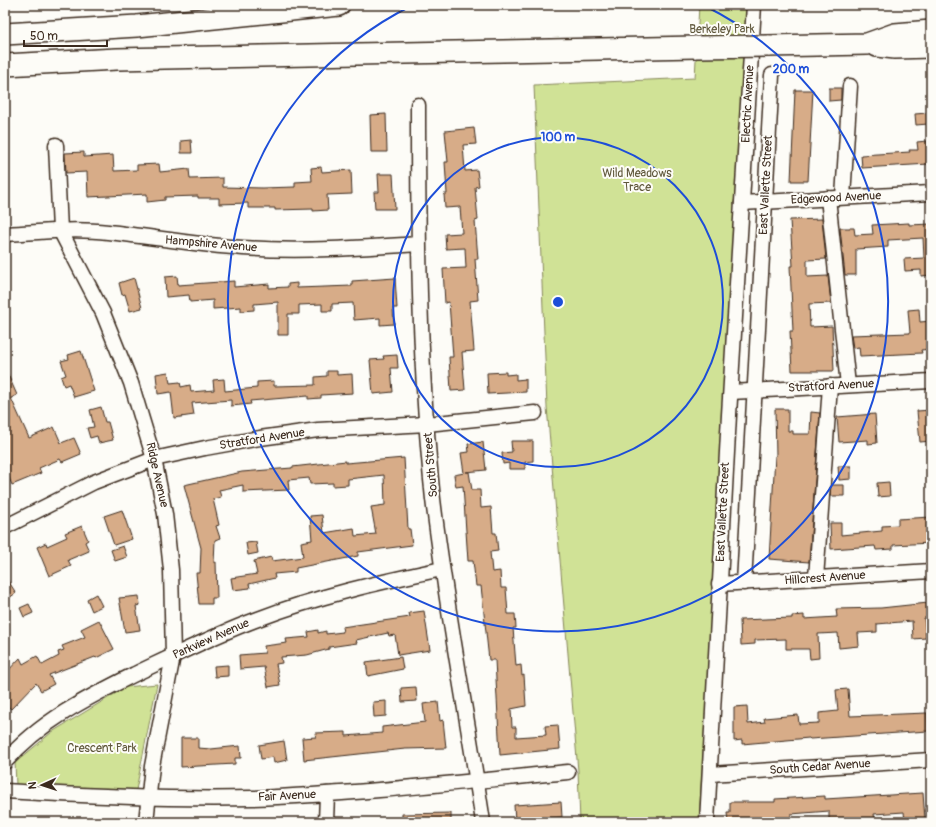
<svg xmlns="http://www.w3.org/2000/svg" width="936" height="827" font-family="Pangolin,sans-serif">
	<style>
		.green { fill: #d0e296; stroke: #86865a }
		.building { fill: #d7ac88; stroke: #3b2a1e }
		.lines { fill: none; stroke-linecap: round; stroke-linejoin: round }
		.minor-casing { stroke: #3b2a1e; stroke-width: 17 }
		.highway-casing { stroke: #3b2a1e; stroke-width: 24 }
		.minor { stroke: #fdfcf7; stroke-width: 14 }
		.highway { stroke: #fdfcf7; stroke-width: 21 }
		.highway-bridge-casing { stroke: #3b2a1e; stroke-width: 24; stroke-linecap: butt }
		.highway-bridge { stroke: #fdfcf7; stroke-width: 21 }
		.ring { fill: none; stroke: #1d4ed8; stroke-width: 2 }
		.labels { text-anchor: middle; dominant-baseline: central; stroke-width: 4; stroke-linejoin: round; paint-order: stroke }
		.park-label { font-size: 12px; fill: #60583c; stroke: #fdfcf7 }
		.street-label { font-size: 12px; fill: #3b2a1e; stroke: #fdfcf7 }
		.centre { fill: #1d4ed8; stroke: #fdfcf7; stroke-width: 2 }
		.ring-label { font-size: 12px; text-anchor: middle; font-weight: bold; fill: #1d4ed8; stroke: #fdfcf7; stroke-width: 4; stroke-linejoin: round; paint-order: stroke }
	</style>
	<rect width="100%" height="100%" fill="#fdfcf7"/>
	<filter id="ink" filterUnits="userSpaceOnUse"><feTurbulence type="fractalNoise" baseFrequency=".025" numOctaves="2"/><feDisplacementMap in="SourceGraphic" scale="8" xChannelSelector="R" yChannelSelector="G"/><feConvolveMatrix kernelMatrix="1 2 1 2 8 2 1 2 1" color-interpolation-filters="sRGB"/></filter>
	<g filter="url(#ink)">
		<g class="green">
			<path d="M699,5H747L699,822H580L578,771L547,407L534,85L695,78Z"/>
			<path d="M157,684L136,790L16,785L15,763L52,732L126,687Z"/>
		</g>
		<g class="building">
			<path d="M829,88H841V100L829,101Z"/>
			<path d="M795,90H813L808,181H791Z"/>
			<path d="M927,113L928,124L916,125L915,114Z"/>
			<path d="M386,114L387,152H371L370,115Z"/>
			<path d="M474,128L476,144L463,145L465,171L477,170L479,186L475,187L478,220L475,221L478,259H475L478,300L470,301L474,351L462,352L465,390L451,391L449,357H453L449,302L445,303L443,269L466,268L465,248L446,249L445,234L462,233L460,207L445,208L444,194H447L445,162H448L445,131Z"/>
			<path d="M191,140L192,153H181V141Z"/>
			<path d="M927,141L929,164L862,168L861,155L910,152L909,150H918L917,142Z"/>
			<path d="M84,152V157L113,155L114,171L137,170V165L159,164L160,172L189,169L190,179L223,178V187L262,188L295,187V182L312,181L311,168L321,167L322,172L351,170L352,194L327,195L328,210L313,211V209L275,210V208H248V203L219,204V198H198V196L165,197V200L147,202V194L88,197L87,172L66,173L65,153Z"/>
			<path d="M378,174H393L395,209H375L374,192H379Z"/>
			<path d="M822,219L826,259L807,260V277L828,276L831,303L809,304L810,327L832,326L834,371H792L790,331H793L790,266H793L790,220Z"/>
			<path d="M909,223V225L931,224V275L921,276V270L905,271L904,259L924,258L923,238L888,240V247L856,249V275H845L840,228H854L855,235L873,234L872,225Z"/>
			<path d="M177,276L178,285L234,281V287L269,284V288L288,287V284L297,283V288L352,286V281L395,278L397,308H393L394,324L380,325V318L354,320L353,303L332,304V311H322V304L299,305V314H288V335H278V302L254,304V310L241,311V307L213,309V300L190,302L189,295L166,297L165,277Z"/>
			<path d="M134,278L142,308L130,311L125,294L122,295L119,283Z"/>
			<path d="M919,309L920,322L931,321V349L921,350L922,353L860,356L859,347L853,348L851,335L910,333L908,310Z"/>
			<path d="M81,351L94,391L74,397L69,384L64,386L61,377L66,375L61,361L69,359L68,355Z"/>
			<path d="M397,355L398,368H391L393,392L373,394L370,360L384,359L383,356Z"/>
			<path d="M5,368L17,395L11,398L29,438L54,427L61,443L74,438L81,454L62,462L60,459L39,468L41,473L12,485L5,468Z"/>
			<path d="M327,371H337V375L352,374L353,393L321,395V398L308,399V396L250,401L251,404L231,406V400L192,403L194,415L174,418L171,392L158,394L156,374L168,372L170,383L180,382L181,387L190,385L191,392L214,390L213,380L224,379L225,391L257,388V382L274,381V386L315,385V377L327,376Z"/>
			<path d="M506,372V375L516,374V380L526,379V392L488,394L487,373Z"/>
			<path d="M101,407L105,422H108L113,440L99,443L97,436L90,438L87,428L94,427L90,410Z"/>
			<path d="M775,409H788V431H793V434H810L811,412L820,413L809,562L769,559L775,456H776Z"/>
			<path d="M931,410V441L920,442L917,411Z"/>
			<path d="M875,414L877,443L868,444V440L839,442L837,417Z"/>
			<path d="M511,441H533V461L525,462V469H509V463L503,464L502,453L512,452Z"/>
			<path d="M483,442L486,470L466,472H469L472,490H480L481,508L491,507L493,533H496L498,551L490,552L492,572L500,571L501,588H506L508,614H515L516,628H513L516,666L521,665L522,676L524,675L526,706L511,709L512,727H516V737L546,735L545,726L558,725L560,749L500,755L495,660H489L481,586H476L473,561H468L463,486L456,487L454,475L464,473L461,453L469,452L468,444Z"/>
			<path d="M404,458L408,529H410L412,545L358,552V556L296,568V572L274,574L275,578L249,584L250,588L233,590L231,578L257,574L254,561L271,557L272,561L303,557L301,542L312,540L310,516L322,515L324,533L354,528L355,536L376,534L371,507L385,505L384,475L348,479V485L333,486V483L310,484L309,478L288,480L289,490L243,492V485L219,490L221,497L213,499L219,525L216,526L220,538L215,540L214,563L216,562L217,598H212V604H199L196,573H200L201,548L184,485L242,472L292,468V467L346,461V463Z"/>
			<path d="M838,466H851V479L839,480Z"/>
			<path d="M889,482L890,496L878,497L877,483Z"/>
			<path d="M831,485H844V496H830Z"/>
			<path d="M122,510L132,539L114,545L104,516Z"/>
			<path d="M931,517V543L893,545V549L876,550L875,546L831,549L830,523H841V535L882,531V526L898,525V519Z"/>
			<path d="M82,526L88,540L85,542L89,551L68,560L71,566L49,576L37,547L46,543L47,546L67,537L65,533Z"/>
			<path d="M256,542L258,553L248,555L246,543Z"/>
			<path d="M123,546L127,557L115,561L111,550Z"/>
			<path d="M5,576L16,593L9,598L5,592Z"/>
			<path d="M96,594L102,606L92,611L87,599Z"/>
			<path d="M139,596L140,605L136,606L140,630L125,632L119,598Z"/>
			<path d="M928,603L929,618H924L926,638L913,639L912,621L877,624V632L858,633L859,646L839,648L838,633L818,634L819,658L810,659L809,649H786V639L755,640V644L741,645L740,620L792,618V616L804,615V619L837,617L836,609L881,608Z"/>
			<path d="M29,604L33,613L24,617L20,608Z"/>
			<path d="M424,611L430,650L398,655L395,635L389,636L388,633L356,640L357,643L329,647V649L307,655L281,657L282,663L276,664L280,685L268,687L264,667L240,669L239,655L265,653L264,646L287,643L286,639L309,637L308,632L318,630V633L326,631V634L343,632L342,627L410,617L409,613Z"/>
			<path d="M99,620L114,649L96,658L95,657L49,675L54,684L41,691L36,683L11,709L5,704V674L20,658L23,664L37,656L42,665L59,656L58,652L64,650L62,646L85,637L81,629Z"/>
			<path d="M401,657L403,669L368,676L366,662Z"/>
			<path d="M228,665V676L215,677L214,666Z"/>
			<path d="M416,687L417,701L402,702L401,688Z"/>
			<path d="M848,689L850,716L927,713L928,731L810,739L809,738L742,744V740L734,741V707L747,706L748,724L765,722L764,718L798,715L799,724L819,723V713L838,711L836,690Z"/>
			<path d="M386,701V716L374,717L373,702Z"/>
			<path d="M438,702L440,721L443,720L446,748L405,749L304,760L302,738L316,737L315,733L346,732V736L382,733V727L425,722L423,704Z"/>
			<path d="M181,738H198V748L211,749L240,746L241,758H235V764L181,767Z"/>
			<path d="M284,741L287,760L274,763L273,757L261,759L259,745Z"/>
			<path d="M923,793L925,820L905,822L904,812L874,814L875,821L829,822V811L791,814V820L728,822L727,813H730V802H775V799L825,796V799Z"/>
			<path d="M561,802L562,817L515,821L514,805Z"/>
			<path d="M451,813V822H402V814Z"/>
		</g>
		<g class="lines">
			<g class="minor-casing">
				<g id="minor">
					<path d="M418,105C418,236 419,369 433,499C446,608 467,714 483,822"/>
					<path d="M56,145L60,230L103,313L131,383L154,459L165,514L171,570L173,656L152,766L146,822"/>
					<path d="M843,197L850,86"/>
					<path d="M828,198L848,385"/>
					<path d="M742,203L931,193"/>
					<path d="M5,234C39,232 74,228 108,232C153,237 197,245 243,248C301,252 360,248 418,244"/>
					<path d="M731,392L931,381"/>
					<path d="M5,527L94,482L154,459L205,448L260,438L318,430L427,424L535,413"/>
					<path d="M816,578L830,386"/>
					<path d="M744,583L772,75"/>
					<path d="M719,584L931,571"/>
					<path d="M5,762C40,721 89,697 137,673C177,654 217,634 258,619C318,596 380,582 442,569"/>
					<path d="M710,774L931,760"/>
					<path d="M5,791C88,796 170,800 253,798C358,794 463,782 568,772"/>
					<path d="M326,822L327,794"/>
					<path d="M707,822L729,415L754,5"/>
				</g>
			</g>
			<g class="highway-casing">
				<g id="highway">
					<path d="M5,34L137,26L339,5"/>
					<path d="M768,46L867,44L895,34L931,31"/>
					<path d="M877,46L895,48L931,47"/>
					<path d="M5,65L117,59L696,47"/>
				</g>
			</g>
			<use href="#minor" class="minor"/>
			<use href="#highway" class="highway"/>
			<g class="highway-bridge-casing">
				<path id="highway-bridge" d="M696,47L768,46"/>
			</g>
			<use href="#highway-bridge" class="highway-bridge"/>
		</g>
	</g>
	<g class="ring">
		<circle cx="558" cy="302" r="165"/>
		<path d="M703 5A330 330 0 1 1 413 5"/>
	</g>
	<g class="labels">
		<g class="park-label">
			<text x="722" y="29">Berkeley Park</text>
			<text x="637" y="173">Wild Meadows<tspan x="637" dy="14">Trace</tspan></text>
			<text x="102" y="748">Crescent Park</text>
		</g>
		<g class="street-label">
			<text transform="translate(748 104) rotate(-87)">Electric Avenue</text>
			<text transform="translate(766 185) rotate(-87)">East Vallette Street</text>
			<text transform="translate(836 198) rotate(-3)">Edgewood Avenue</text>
			<text transform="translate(211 244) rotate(5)">Hampshire Avenue</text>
			<text transform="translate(831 386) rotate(-3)">Stratford Avenue</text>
			<text transform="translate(262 439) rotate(-9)">Stratford Avenue</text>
			<text transform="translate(431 465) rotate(-95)">South Street</text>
			<text transform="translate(157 475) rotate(77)">Ridge Avenue</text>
			<text transform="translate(723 512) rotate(-87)">East Vallette Street</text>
			<text transform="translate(825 578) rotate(-4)">Hillcrest Avenue</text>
			<text transform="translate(211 639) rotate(-24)">Parkview Avenue</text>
			<text transform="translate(820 767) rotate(-4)">South Cedar Avenue</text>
			<text transform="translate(287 796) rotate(-3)">Fair Avenue</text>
		</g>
	</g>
	<circle cx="558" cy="302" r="6" class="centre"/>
	<g class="ring-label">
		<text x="791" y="73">200 m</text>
		<text x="558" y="141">100 m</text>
	</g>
	<rect width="936" height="827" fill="none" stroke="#fdfcf7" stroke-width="20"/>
	<rect x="10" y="10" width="916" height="807" fill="none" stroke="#3b2a1e" stroke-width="1.5" filter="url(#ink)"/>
	<g transform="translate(42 785) rotate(267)" stroke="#fdfcf7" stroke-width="3" paint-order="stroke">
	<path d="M0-3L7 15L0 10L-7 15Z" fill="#3b2a1e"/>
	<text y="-6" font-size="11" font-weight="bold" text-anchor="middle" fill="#3b2a1e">N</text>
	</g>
	<path d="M24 40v6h83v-6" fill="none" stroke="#3b2a1e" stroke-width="2"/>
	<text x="30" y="40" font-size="12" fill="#3b2a1e" stroke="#fdfcf7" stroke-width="3" paint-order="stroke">50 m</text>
</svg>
